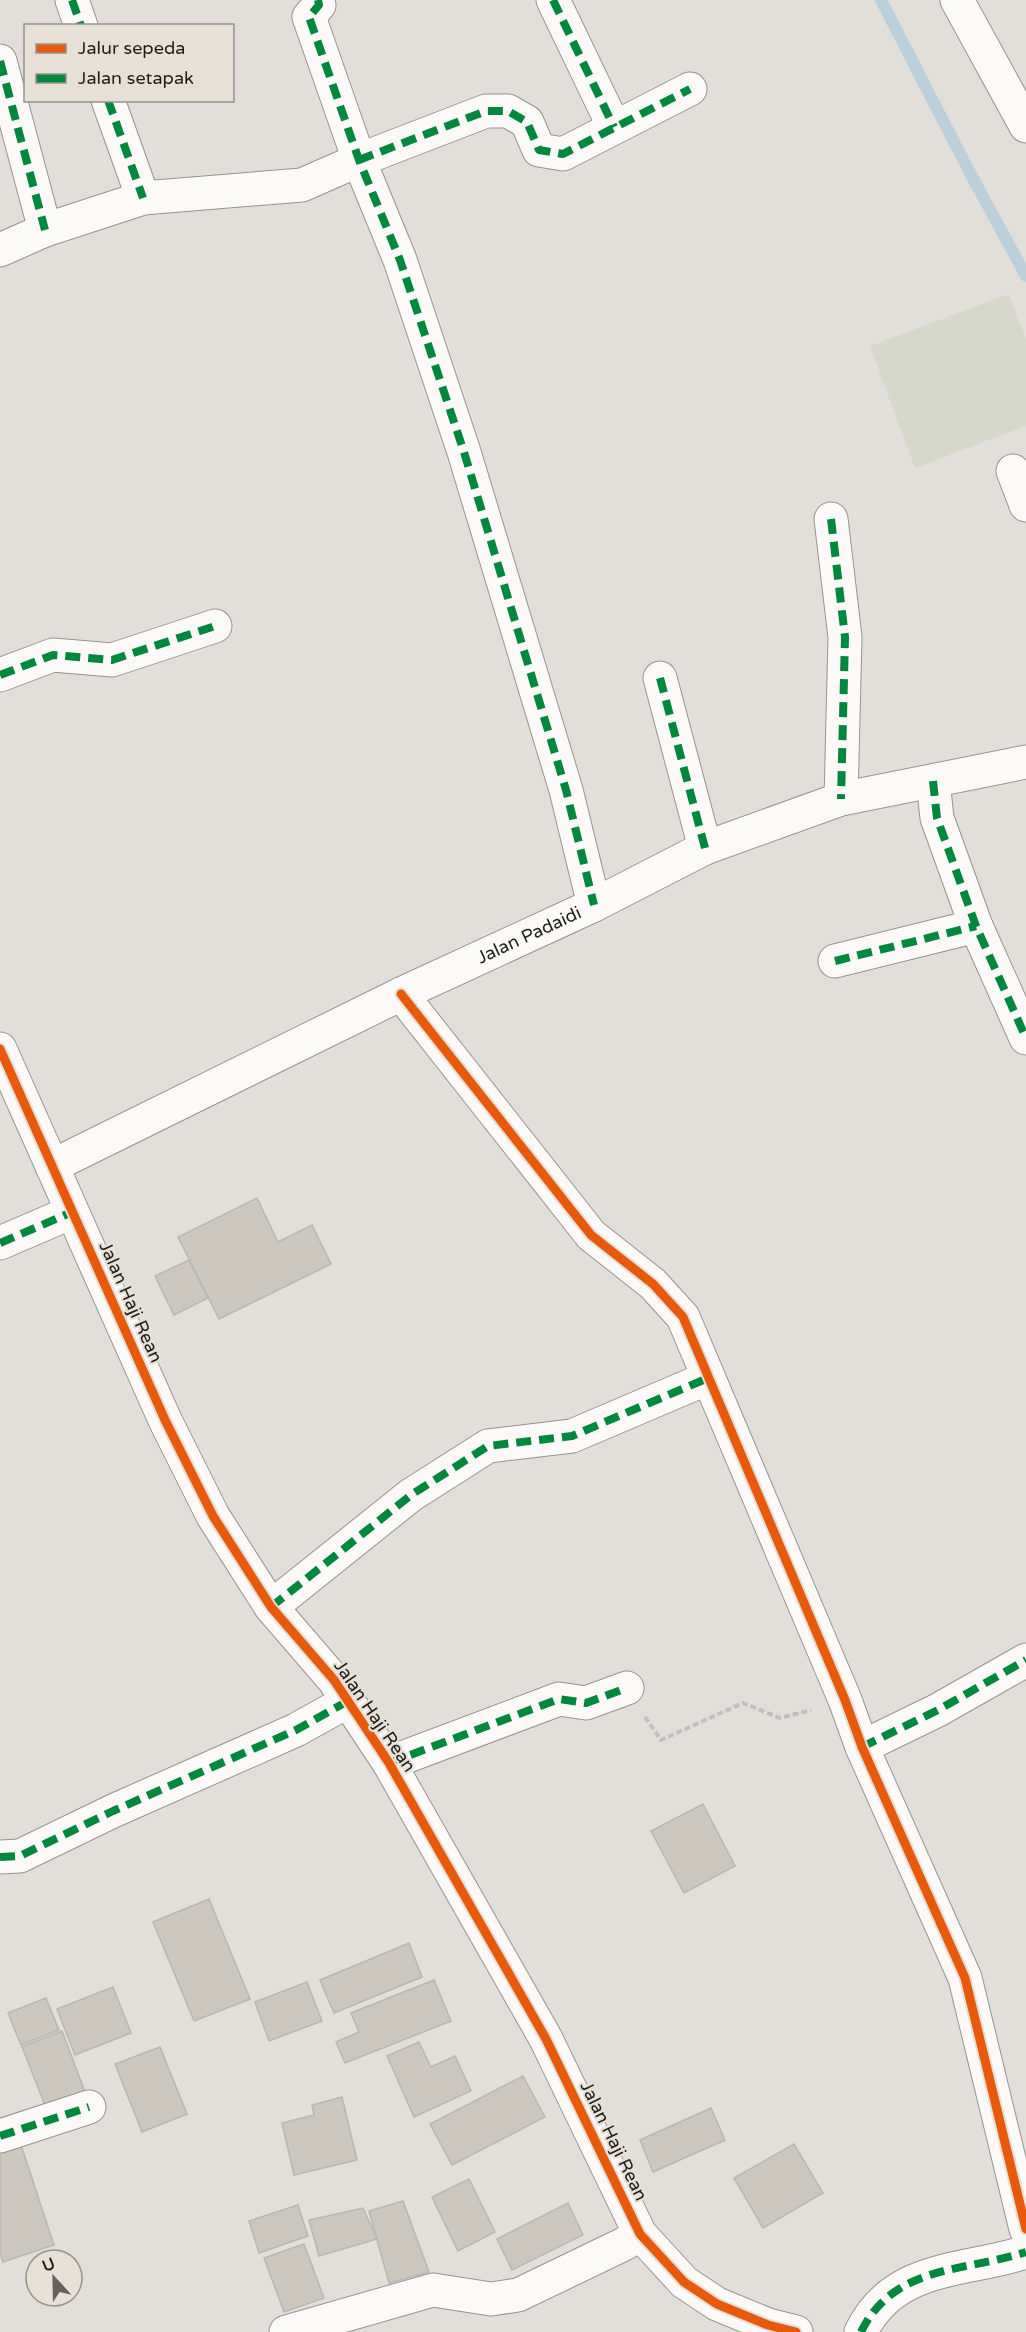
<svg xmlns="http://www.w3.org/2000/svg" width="1026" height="2332" font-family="'Varela Round',sans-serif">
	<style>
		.green { fill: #d5d8ca }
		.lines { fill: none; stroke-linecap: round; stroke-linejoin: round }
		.stream { stroke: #bcd0db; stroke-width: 12 }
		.building { fill: #cbc7bf; stroke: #b9b7b3; stroke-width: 1.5 }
		.minor-casing { stroke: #969490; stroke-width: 35 }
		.path { stroke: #c2c0be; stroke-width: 4; stroke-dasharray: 6 3; stroke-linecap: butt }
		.minor { stroke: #fbfaf9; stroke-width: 33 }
		.quiet { stroke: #00873e; stroke-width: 8; stroke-dasharray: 15 8; stroke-linecap: butt }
		.cycleway-casing { stroke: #e6e0d7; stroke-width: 13 }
		.cycleway { stroke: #e8590c; stroke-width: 9 }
		.labels { text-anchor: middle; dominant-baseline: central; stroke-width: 4.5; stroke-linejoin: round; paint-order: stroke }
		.street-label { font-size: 18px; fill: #201e1a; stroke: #e6e0d7 }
	</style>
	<rect width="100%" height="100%" fill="#e2dfda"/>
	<path class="green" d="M1009,294L1026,340V426L915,468L870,346Z"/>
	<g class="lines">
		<path class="stream" d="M881,0L969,171L1026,276"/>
	</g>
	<g class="building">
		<path d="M257,1198L278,1242L312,1225L331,1264L219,1319L178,1237Z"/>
		<path d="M189,1260L208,1298L174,1315L155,1276Z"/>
		<path d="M703,1804L735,1866L684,1893L651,1831Z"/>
		<path d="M209,1899L250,1999L194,2021L153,1922Z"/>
		<path d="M409,1943L422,1977L334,2013L320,1980Z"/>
		<path d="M434,1980L451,2021L345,2063L336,2042L359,2032L351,2013Z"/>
		<path d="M307,1982L322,2021L269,2041L255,2002Z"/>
		<path d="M113,1987L131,2033L75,2055L57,2009Z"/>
		<path d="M46,1998L59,2030L21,2045L8,2013Z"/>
		<path d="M62,2031L85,2092L46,2108L22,2047Z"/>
		<path d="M419,2042L431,2067L455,2056L471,2091L414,2117L387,2056Z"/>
		<path d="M160,2047L187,2114L142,2132L115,2064Z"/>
		<path d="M523,2076L545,2117L452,2165L430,2124Z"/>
		<path d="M342,2097L357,2160L294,2175L282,2123L314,2115L312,2105Z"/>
		<path d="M711,2108L725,2140L653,2172L640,2140Z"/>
		<path d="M20,2142L54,2245L3,2262L0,2253V2149Z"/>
		<path d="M794,2144L823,2193L763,2228L734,2178Z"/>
		<path d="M469,2179L495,2232L458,2251L432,2197Z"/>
		<path d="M403,2201L429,2272L389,2283L369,2211Z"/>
		<path d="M568,2203L583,2235L512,2270L497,2239Z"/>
		<path d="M298,2205L308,2236L259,2253L249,2221Z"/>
		<path d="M363,2208L377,2239L319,2256L309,2220Z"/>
		<path d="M304,2244L324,2298L284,2312L264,2258Z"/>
	</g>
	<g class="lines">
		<g class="minor-casing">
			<g id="minor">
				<path d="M72,0L81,26"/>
				<path d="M318,0L319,5L309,17L359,160L400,260L464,452L566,790L594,905"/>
				<path d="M553,0L614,127"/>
				<path d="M957,0L1026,126"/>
				<path d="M0,61L45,230"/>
				<path d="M108,100L143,198"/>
				<path d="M0,250L45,230L143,198L302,185L359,160L486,111H508L527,122L539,150L563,154L690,89"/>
				<path d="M1013,471L1026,505"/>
				<path d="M831,519L845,637L841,799"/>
				<path d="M0,675L53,655L112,660L215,626"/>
				<path d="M660,678L705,848"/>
				<path d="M933,781L937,818L976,926L1026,1038"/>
				<path d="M835,961L976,926"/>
				<path d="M401,994L591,1235L653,1284L683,1317L845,1700L862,1747L965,1978L1026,2229"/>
				<path d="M0,1049L165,1420L213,1516L271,1607L334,1680L389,1763L546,2039L640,2234L684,2282L717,2304L768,2325L796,2332"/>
				<path id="s1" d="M52,1166L401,994L594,905L705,848L841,799L1026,762"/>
				<path d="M0,1243L72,1212"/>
				<path d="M271,1607L411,1495L488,1446L572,1436L708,1378"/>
				<path d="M862,1747L938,1710L1026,1660"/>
				<path d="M389,1763L559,1699L586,1703L627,1688"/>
				<path d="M0,1857L20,1856L113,1811L296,1730L348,1701"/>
				<path d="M0,2136L89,2107"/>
				<path d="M286,2332L433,2290L491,2299L518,2295L624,2244L640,2234"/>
				<path d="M861,2332C894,2264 965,2272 1026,2252"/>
			</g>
		</g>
		<path class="path" d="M645,1717L661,1740L743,1703L780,1718L811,1710"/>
		<use href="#minor" class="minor"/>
		<g class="quiet">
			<path d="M72,0L81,26"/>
			<path d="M318,0L319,5L309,17L359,160L400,260L464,452L566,790L594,905"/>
			<path d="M553,0L614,127"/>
			<path d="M0,61L45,230"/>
			<path d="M108,100L143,198"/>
			<path d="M359,160L486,111H508L527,122L539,150L563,154L690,89"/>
			<path d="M831,519L845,637L841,799"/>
			<path d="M0,675L53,655L112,660L215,626"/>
			<path d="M660,678L705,848"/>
			<path d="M933,781L937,818L976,926L1026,1038"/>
			<path d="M835,961L976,926"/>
			<path d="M0,1243L72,1212"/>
			<path d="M271,1607L411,1495L488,1446L572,1436L708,1378"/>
			<path d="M862,1747L938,1710L1026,1660"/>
			<path d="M389,1763L559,1699L586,1703L627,1688"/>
			<path d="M0,1857L20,1856L113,1811L296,1730L348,1701"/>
			<path d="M0,2136L89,2107"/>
			<path d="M861,2332C894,2264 965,2272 1026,2252"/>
		</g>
		<g class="cycleway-casing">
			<g id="cycleway">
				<path d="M401,994L591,1235L653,1284L683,1317L845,1700L862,1747L965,1978L1026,2229"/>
				<path d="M0,1049L165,1420L213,1516L271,1607L334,1680L389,1763L546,2039L640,2234L684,2282L717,2304L768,2325L796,2332"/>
			</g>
		</g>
		<use href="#cycleway" class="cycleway"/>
	</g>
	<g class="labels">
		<g class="street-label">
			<text stroke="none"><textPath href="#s1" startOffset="530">Jalan Padaidi</textPath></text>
			<text transform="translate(131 1302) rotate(66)">Jalan Haji Rean</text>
			<text transform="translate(375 1716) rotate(56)">Jalan Haji Rean</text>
			<text transform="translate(614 2141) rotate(64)">Jalan Haji Rean</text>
		</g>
	</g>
	<rect x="24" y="24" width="210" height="78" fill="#e6e0d7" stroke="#97928b" stroke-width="1.5"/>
	<rect x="36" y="44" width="30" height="9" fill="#e8590c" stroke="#97928b" stroke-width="1.5"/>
	<text x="78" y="54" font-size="18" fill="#201e1a">Jalur sepeda</text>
	<rect x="36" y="74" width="30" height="9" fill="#00873e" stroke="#97928b" stroke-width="1.5"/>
	<text x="78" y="84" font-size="18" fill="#201e1a">Jalan setapak</text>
	<g transform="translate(54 2278) rotate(338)"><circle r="28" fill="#e6e0d7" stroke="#97928b" stroke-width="1.5"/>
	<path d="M0-4.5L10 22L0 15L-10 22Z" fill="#64625d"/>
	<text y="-9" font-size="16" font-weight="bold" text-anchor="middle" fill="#201e1a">U</text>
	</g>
</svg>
